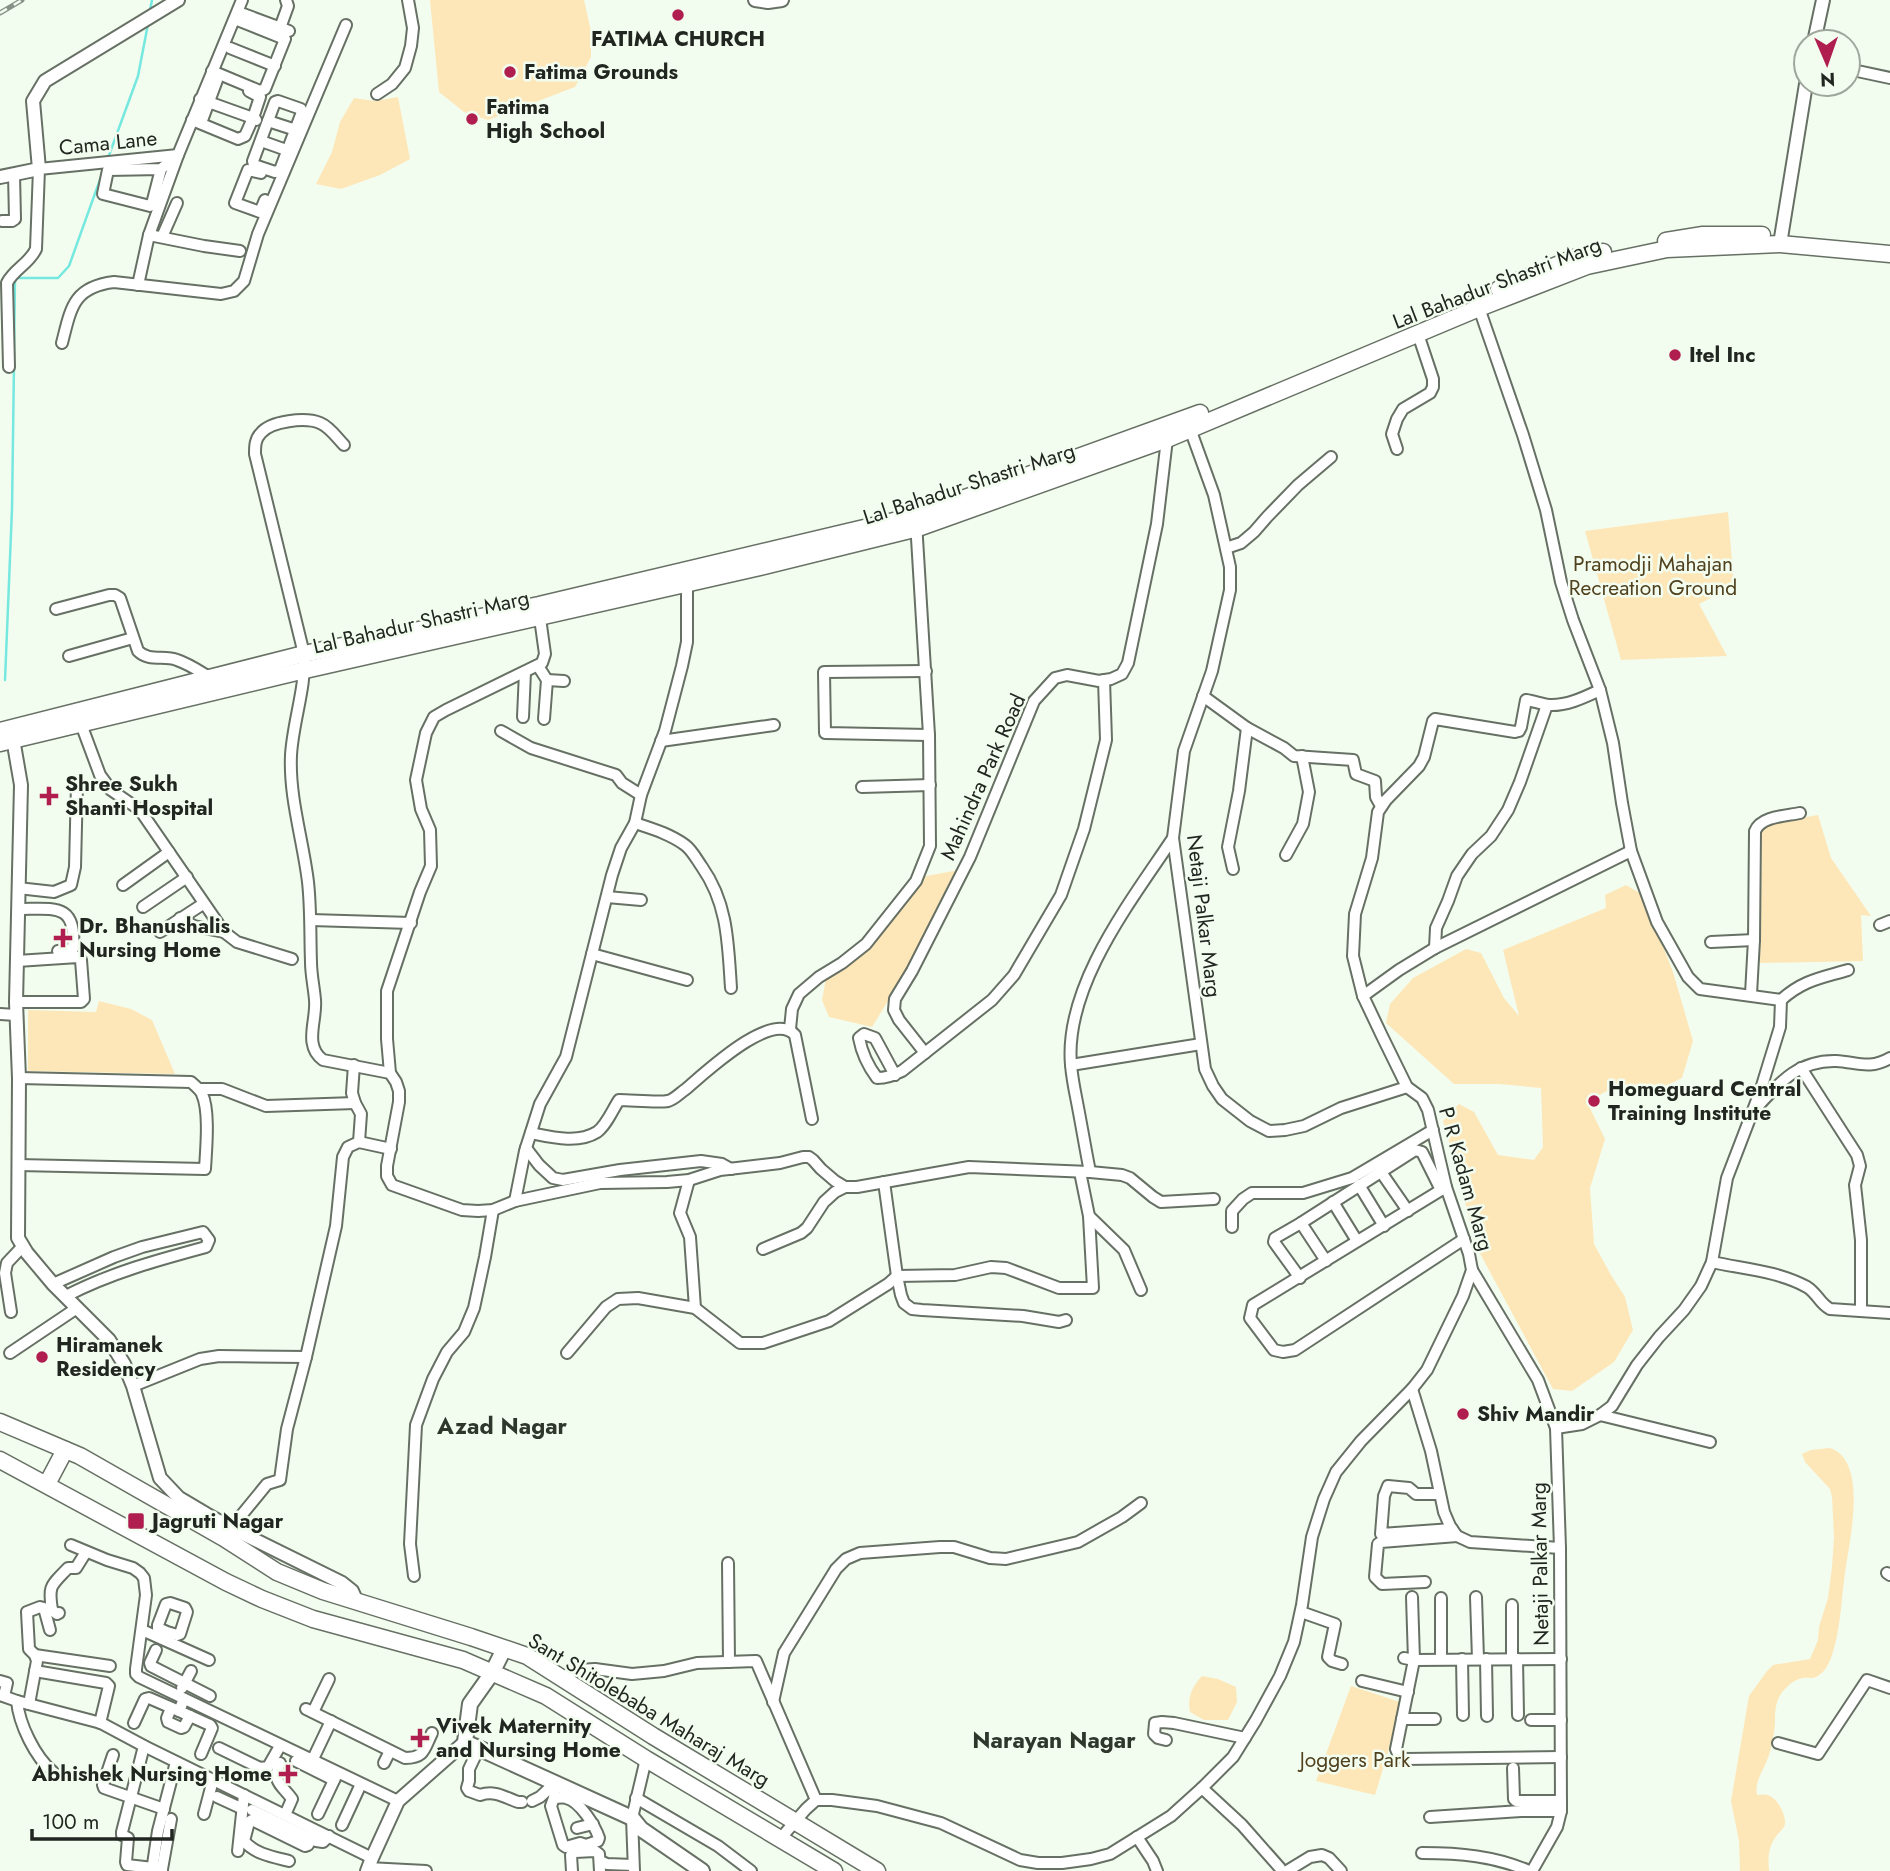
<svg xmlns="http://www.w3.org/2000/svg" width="1890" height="1871" font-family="Jost,sans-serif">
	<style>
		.green { fill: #fde7b8 }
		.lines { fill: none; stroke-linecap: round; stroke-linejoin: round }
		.stream { stroke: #75e8e0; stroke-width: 2.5 }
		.minor-casing { stroke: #677064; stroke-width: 14 }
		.tertiary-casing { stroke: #677064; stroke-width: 16 }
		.secondary-casing { stroke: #677064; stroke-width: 18 }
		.primary-casing { stroke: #677064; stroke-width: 19 }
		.minor { stroke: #fff; stroke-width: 10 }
		.tertiary { stroke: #fff; stroke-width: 12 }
		.secondary { stroke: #fff; stroke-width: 14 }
		.primary { stroke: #fff; stroke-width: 16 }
		.rail-casing { stroke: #899087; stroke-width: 5 }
		.rail { stroke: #f3fdef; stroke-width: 2.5; stroke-dasharray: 8; stroke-linecap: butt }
		.poi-dot { fill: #af1e4f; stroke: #f3fdef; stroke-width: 2.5 }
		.labels { text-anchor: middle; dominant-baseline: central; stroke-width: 5; stroke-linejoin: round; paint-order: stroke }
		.poi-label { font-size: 21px; font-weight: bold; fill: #222621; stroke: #f3fdef; text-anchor: start }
		.street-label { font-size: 21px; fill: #222621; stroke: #f3fdef }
		.park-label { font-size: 21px; fill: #50411e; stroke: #f3fdef }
		.neighbourhood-label { font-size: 23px; font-weight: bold; fill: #2f372d; stroke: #f3fdef }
	</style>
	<rect width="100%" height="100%" fill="#f3fdef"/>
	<g class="green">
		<path d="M430,0H584L591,31V57L575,87L488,120L464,112L439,92Z"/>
		<path d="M398,97L410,159L380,175L341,189L316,184L332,152L340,122L354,98L375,101Z"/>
		<path d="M1728,512L1734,586L1699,604L1727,656L1621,660L1585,531Z"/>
		<path d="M1818,815L1831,858L1871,916L1861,915L1863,961L1760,963L1762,829L1778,822Z"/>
		<path d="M959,870C932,924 904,976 872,1027L829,1017L822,1000L826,978L872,946L919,885L921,877Z"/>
		<path d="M1626,885L1643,895L1673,972L1693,1041L1682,1078L1649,1094L1614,1087L1587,1102L1605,1139L1590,1188L1594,1244L1611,1275L1625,1297L1633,1330L1614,1362L1572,1391L1553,1389L1476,1246L1456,1166L1443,1121L1459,1104L1474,1112L1498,1155L1534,1160L1543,1147L1541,1088L1499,1084H1454L1386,1023L1390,1004L1413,978L1466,949L1481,953L1504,998L1519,1016L1503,950L1606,908L1605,895Z"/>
		<path d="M99,1001L131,1009L152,1020L175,1074L28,1071V1010L96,1012Z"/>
		<path d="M1830,1448C1871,1462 1847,1549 1844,1581C1841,1605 1840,1631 1832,1655C1829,1664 1823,1676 1813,1678C1808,1678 1802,1677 1797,1680C1793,1681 1788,1686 1785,1689C1775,1699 1775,1711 1775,1724C1774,1733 1772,1746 1769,1755C1765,1769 1754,1780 1757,1795C1763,1794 1769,1794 1773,1798C1779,1802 1786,1816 1785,1824C1784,1829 1778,1833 1775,1838C1768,1848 1768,1859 1769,1871H1740L1739,1841L1731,1801L1749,1696L1767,1671L1773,1665L1810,1659L1818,1640L1819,1627L1828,1598L1832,1567L1834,1537L1832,1497L1830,1489L1805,1462L1802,1454L1811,1450Z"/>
		<path d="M1202,1676L1218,1679L1236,1687L1237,1702L1228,1720H1204L1190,1712C1187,1697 1192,1687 1202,1676Z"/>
		<path d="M1351,1686L1403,1703L1375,1795L1316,1781Z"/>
	</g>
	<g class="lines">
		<g class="stream">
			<path d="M150,10L152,0"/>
			<path d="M108,158L138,76L148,24"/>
			<path d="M14,355L15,278H58L69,266L102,174"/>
			<path d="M5,680L12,509L14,365"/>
		</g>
		<g class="minor-casing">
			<g id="minor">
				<path d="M238,12L289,31"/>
				<path d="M280,28L288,6L286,0"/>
				<path d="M230,48L275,66"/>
				<path d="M1848,69L1890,78"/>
				<path d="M212,71L260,91L265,89L285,39L235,19"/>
				<path d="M249,91L260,97L253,118L256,120"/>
				<path d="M377,94L392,84L405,68L411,46L413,28L408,0"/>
				<path d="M278,101L301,109L302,112L280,170L275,172L254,165L253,161L275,102Z"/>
				<path d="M192,120L238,139L245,136L253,118L200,99"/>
				<path d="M268,121L299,131"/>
				<path d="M201,123L217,80"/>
				<path d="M261,141L292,152"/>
				<path d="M161,169L108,170L103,194L150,206L152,204L161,169L175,157"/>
				<path d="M261,173L248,170L235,203L260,212L265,200"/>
				<path d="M2,221H12L15,219L14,174"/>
				<path d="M149,235L204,246L240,251"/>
				<path d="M162,237L177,203"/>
				<path d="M138,285L149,235L178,155L242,0"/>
				<path d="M1474,299L1479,308L1523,435L1546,510L1561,582L1573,620L1600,690L1613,743L1622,803L1631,851L1657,922L1688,977L1700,989L1781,1000L1780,1027L1760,1092L1727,1178L1712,1262L1701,1286L1684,1310L1659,1337L1637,1365L1612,1406L1600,1415L1582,1424L1556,1428"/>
				<path d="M62,343C71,308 73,287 114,282L221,294L234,291L244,281L258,234L346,25"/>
				<path d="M9,367L7,283C14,269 29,264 36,249L39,169L178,155"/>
				<path d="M1189,426L1214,495L1230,567V590L1212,671L1184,751L1173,838L1205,1069L1213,1086L1222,1099L1250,1121L1269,1131L1285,1130L1304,1126L1341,1108L1407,1087"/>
				<path d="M344,445C337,438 330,427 320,423C305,417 271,421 261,433C255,439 255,446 255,454L304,654C306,688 293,721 291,755C289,798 303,840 308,882C311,909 310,935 311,962C311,975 314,987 315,1000C317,1021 303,1045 323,1060L390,1073"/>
				<path d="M1397,449L1392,434L1397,419L1403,409L1430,393L1433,387V379L1418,334"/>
				<path d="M1226,548L1241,543L1254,532L1267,517L1298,485L1331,457"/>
				<path d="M56,609L109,595H115L120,598L138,651C149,662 164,655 177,660C189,664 199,671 209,677"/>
				<path d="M539,611L545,654L542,663L446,710L434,717L426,733L416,780L421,809L430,830L431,866L420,892L387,991V1039L390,1073L396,1082L399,1091V1102L387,1166V1176L392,1185L462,1210L478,1211L493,1210L515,1201L600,1183L667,1182L689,1180L720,1170L780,1163L803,1157H809L813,1160L821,1169L835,1181L845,1187H857L969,1167L1090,1172L1122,1175L1130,1178L1153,1197L1161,1202L1214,1199"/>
				<path d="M69,656L133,638"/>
				<path d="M538,666L547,680L544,719"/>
				<path d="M926,671L824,672L825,733L929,735"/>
				<path d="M547,680L564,681"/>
				<path d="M1203,696L1247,728L1284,748L1294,756L1353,760L1356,774L1375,781L1376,797L1381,806"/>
				<path d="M523,717L525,672"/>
				<path d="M81,724L100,775L111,790L140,810L224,932L237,942L292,959"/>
				<path d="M501,731L531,748L616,775L622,783L641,795"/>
				<path d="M661,741L774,725"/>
				<path d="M862,787L930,785"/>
				<path d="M635,823C653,829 670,834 685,845C692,850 697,860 702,867C728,904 728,944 731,988"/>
				<path d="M1286,855L1303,824L1309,792L1302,756"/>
				<path d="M1233,869L1228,847L1239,791L1247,728"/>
				<path d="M123,885L169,852"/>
				<path d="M18,888L54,892L71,885L75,867L77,784"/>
				<path d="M607,897L641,900"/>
				<path d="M143,907L187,877"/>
				<path d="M18,909C54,909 77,902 73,949L58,951"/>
				<path d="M180,918L194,926L224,932"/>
				<path d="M311,920L411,923"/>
				<path d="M1880,925L1890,921"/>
				<path d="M160,932L203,904"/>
				<path d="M1711,942L1754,940"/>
				<path d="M1435,948L1436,928L1448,901L1457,876L1472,854L1491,836L1508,810L1520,782L1547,705"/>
				<path d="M592,954L687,980"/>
				<path d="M1751,994L1754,940L1755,831C1761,816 1786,816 1800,813"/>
				<path d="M1363,996L1399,970L1435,948L1631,851"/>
				<path d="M1781,1000C1803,980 1821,978 1848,970"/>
				<path d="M16,1002H81L84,999L81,960L78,957L17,961"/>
				<path d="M0,1014L16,1015"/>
				<path d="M790,1029L792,1009L799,994L819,977L842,963L866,944L916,881L930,846L929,735L916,522"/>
				<path d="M925,1053L899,1020L894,1010L895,999L912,971L970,857L1034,701L1055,678L1067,675L1099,681L1111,679L1122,674L1128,663L1157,524L1167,439"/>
				<path d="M354,1065L352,1093L355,1103L361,1114L359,1142"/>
				<path d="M1071,1065L1201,1044"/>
				<path d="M1801,1068L1857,1155L1860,1166L1855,1185L1861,1240V1311"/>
				<path d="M895,1075L875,1038L864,1034L859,1038C862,1054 868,1066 877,1078C887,1078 893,1075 902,1071L992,1000L1014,975L1061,895L1084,829L1106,740L1104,680"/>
				<path d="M199,1089H222L266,1106L355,1103"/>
				<path d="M1757,1107C1780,1082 1799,1060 1836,1061C1857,1062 1869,1070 1890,1058"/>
				<path d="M531,1133C551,1137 578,1144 597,1132C606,1126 613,1109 619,1100C632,1100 657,1103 668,1101C674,1100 681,1092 686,1089C705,1073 772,1009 795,1035L812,1119"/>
				<path d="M526,1148L539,1165L553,1178L563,1180L620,1170L701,1161L722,1164L731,1169"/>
				<path d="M18,1165L205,1169C206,1150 210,1111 202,1094C200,1089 195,1086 191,1082L19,1078"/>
				<path d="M1080,1172L1089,1216L1124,1250L1141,1290"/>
				<path d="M1090,1172C1085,1147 1081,1122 1076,1097C1074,1087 1072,1076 1071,1065C1064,986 1131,901 1173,838"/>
				<path d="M1381,1172L1408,1211"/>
				<path d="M689,1180L680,1213L690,1237L695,1308"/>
				<path d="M884,1182L897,1276L901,1295L904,1303L912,1309L922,1310L1023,1316L1059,1322L1066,1320"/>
				<path d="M1359,1185L1384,1226"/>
				<path d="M1446,1187L1253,1305L1250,1318L1274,1350L1283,1352L1295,1350L1464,1239"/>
				<path d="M515,1201L525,1151L540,1104L566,1057L612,875L621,848L635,823L641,795L665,731L682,666L687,642V580"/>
				<path d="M1333,1202L1357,1241"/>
				<path d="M1232,1227V1211L1243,1199L1252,1193H1303L1352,1178L1433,1130"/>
				<path d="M763,1249L801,1233L807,1228L824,1202L835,1192L845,1187"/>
				<path d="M1326,1261L1301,1223L1415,1150L1422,1152L1441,1190"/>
				<path d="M1712,1262C1744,1269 1778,1271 1807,1287C1817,1293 1820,1304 1830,1309L1890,1313"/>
				<path d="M1472,1270L1538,1380L1556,1428L1560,1548L1561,1811L1557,1827L1532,1871"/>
				<path d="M1300,1278L1274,1242L1275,1238L1301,1223"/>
				<path d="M53,1284L114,1257L142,1247L203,1232L209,1240L206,1247C158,1260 110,1273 66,1296"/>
				<path d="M11,1312L5,1273L7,1263L23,1246"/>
				<path d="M10,1353L77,1308"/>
				<path d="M567,1353L606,1307L618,1299L638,1298L695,1308L740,1343H763L829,1321L888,1284L897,1276L955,1275L991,1267L1006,1268L1059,1288H1093L1089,1216"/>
				<path d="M133,1386L200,1359L219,1356L306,1357"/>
				<path d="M1412,1389L1431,1451L1444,1512L1450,1526L1457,1536L1470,1542L1560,1548"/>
				<path d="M1600,1415L1710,1442"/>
				<path d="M1440,1494H1416L1409,1488L1388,1486L1384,1496L1381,1534L1452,1529"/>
				<path d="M231,1528L267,1484L280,1480L287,1429L306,1357L336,1226L343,1157L348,1147L359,1142L391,1149"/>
				<path d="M71,1545L107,1560L133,1568L140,1573L144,1578L146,1595L136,1669V1674L139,1677L398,1801"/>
				<path d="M728,1563L729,1662"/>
				<path d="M1887,1573L1890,1575"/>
				<path d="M414,1576L410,1544L416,1425L433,1379L447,1352L464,1332L474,1308L485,1257L493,1210"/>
				<path d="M1425,1582L1382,1584L1375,1577L1378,1544L1381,1542L1457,1536"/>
				<path d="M1476,1597L1478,1659"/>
				<path d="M1441,1598V1659"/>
				<path d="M1301,1612L1335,1624L1328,1657L1332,1661L1342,1664"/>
				<path d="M59,1613L57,1614L52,1610C48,1585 51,1586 68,1568H76L86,1552"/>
				<path d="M142,1630L209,1660"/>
				<path d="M165,1640L167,1632L177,1635L180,1634L187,1612L185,1608L170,1603L166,1604L158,1625V1628L167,1632"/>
				<path d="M156,1650L150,1663L151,1666L210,1696"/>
				<path d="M35,1655L110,1666"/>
				<path d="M1404,1658L1414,1660L1412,1597"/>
				<path d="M1462,1659L1463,1715"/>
				<path d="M1486,1659L1487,1716"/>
				<path d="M1512,1659V1605"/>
				<path d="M1517,1659L1518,1715"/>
				<path d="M1561,1659L1414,1660L1396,1749L1399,1756L1405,1759L1561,1757"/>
				<path d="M35,1671L106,1683L109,1686L100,1723"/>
				<path d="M561,1678L577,1670L595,1669L632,1674L664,1671L697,1663L756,1661L816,1800"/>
				<path d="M0,1681L7,1683L4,1696"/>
				<path d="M1362,1681L1408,1692"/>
				<path d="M182,1688L191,1671"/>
				<path d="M0,1695L17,1701L101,1723L144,1746L372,1858"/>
				<path d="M184,1699L179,1711L210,1725L212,1728L201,1754"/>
				<path d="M17,1701C19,1724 35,1757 53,1772"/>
				<path d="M773,1702L784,1653L836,1569L846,1559L860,1553L940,1547H954L990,1558L1006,1559L1078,1542L1122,1517L1141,1503"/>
				<path d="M29,1704L37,1661L35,1655L29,1649L27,1612L40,1607L44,1608L50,1630"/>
				<path d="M171,1708L167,1718L168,1722L181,1728L184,1727L190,1716"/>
				<path d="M306,1709L405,1758C425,1758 424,1749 432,1733"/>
				<path d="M313,1712L329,1679"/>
				<path d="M1402,1719H1435"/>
				<path d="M1531,1720H1561"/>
				<path d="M134,1723L145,1699L149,1698L179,1711"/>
				<path d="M1166,1740L1158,1738L1154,1734L1155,1723L1162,1722L1174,1723L1245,1738"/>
				<path d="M1778,1743L1818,1754L1867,1680L1890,1688"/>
				<path d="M144,1746L122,1832V1835L128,1838L126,1862L127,1865L162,1869V1871"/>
				<path d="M219,1748L260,1768L268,1767L280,1746"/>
				<path d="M479,1748L469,1769V1781L467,1788L469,1791L480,1795C495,1790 504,1797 518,1802H522"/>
				<path d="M113,1755L103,1785L104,1788L164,1809"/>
				<path d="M296,1761L334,1780"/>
				<path d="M312,1761L331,1721"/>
				<path d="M280,1763C271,1782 282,1785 292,1799L285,1815"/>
				<path d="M384,1763L390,1751"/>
				<path d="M1513,1768L1514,1799L1516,1801H1561"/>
				<path d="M1202,1788L1242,1825L1280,1868"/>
				<path d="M217,1797L243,1809"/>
				<path d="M554,1798C558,1798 562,1797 566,1798C580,1801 595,1826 599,1838L598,1841L586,1845L580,1843L566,1847L563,1845L551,1806L554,1798L555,1783"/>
				<path d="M636,1798L718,1846L751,1871"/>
				<path d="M532,1801L540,1797L555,1783"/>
				<path d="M252,1810L316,1841L323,1842L329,1836"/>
				<path d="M204,1814L213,1780"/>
				<path d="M318,1814L336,1776"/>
				<path d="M1430,1817L1521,1811H1561"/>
				<path d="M342,1825L361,1784"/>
				<path d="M577,1828L593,1824"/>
				<path d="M1137,1837L1153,1861L1157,1871"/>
				<path d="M780,1839L806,1809L816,1800H832L877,1806L941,1823L1020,1860L1038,1863H1062L1091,1859L1110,1854L1171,1816L1202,1788L1233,1757L1256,1720L1280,1676L1294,1642L1302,1605L1312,1537L1324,1499L1336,1472L1361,1441L1412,1389L1427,1370L1463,1296L1472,1270L1469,1254L1446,1187L1428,1110L1422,1098L1407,1087L1382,1036L1363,996L1353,956L1355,914L1372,858L1378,812L1386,800L1419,766L1424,757L1433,721L1435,719L1515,732L1519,731L1521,727L1526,700C1534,701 1541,704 1549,705C1567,706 1585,697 1600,690"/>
				<path d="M238,1851L244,1795"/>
				<path d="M1422,1853C1459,1853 1495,1856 1529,1871"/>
				<path d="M289,1861C273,1857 255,1854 244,1841L249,1822L252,1820L305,1846L308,1845L311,1838"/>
				<path d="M600,1861L607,1864L633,1865"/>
				<path d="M368,1868L426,1871"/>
				<path d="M162,1869L171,1819"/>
				<path d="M152,1871L158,1831L176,1762"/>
				<path d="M572,1871L571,1855L575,1852L595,1851L599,1854L600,1871"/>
				<path d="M634,1871L632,1818L646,1759"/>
				<path d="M1287,1871L1310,1857L1322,1855L1329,1858L1341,1871"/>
			</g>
		</g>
		<g class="tertiary-casing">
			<g id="tertiary">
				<path d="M755,0L768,2L782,0"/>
				<path d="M1814,42L1823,0"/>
				<path d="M0,177L39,169L33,101L45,81L178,0"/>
				<path d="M1780,244L1806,84"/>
				<path d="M12,733L21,785L16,1002L19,1078L18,1238L27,1253L53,1284L109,1340L124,1364L133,1386L160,1478L179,1498L206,1514L231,1528L342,1583L352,1591L356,1600"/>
				<path d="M367,1871L372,1858L398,1801L465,1742"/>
			</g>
		</g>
		<g class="secondary-casing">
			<path id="secondary" d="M504,1649L492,1673L470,1704L465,1742L632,1818L641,1829L702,1871"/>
		</g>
		<g class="primary-casing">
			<g id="primary">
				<path d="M1666,241L1703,235H1762"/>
				<path d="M1499,289L1574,258L1603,252"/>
				<path d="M0,731L304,654L539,605L915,516L1200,413"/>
				<path d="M0,743L305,670L760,567L918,528L1167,439L1479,308L1587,266L1667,249L1780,244L1890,254"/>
				<path d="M0,1422L80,1456L224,1538L277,1572L323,1591L471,1637L527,1656L653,1736L877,1871"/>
				<path d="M0,1460L226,1582L262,1599L313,1619L463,1660L546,1696L646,1759L834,1871"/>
				<path d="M47,1484L65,1450"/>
			</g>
		</g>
		<use href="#minor" class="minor"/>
		<use href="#tertiary" class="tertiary"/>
		<use href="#secondary" class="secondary"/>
		<use href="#primary" class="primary"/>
		<g class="rail-casing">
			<path id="rail" d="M0,13L22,0"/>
		</g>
		<use href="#rail" class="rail"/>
	</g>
	<g class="poi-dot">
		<circle cx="678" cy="15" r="7"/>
		<circle cx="510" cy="72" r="7"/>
		<circle cx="472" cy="119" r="7"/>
		<circle cx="1675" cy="355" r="7"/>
		<path d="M45.5 785.5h7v7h7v7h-7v7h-7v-7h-7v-7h7z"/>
		<path d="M59.5 927.5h7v7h7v7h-7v7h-7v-7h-7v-7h7z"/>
		<circle cx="1594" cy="1101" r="7"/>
		<circle cx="42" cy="1357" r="7"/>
		<circle cx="1463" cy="1414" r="7"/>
		<rect x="127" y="1512" width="18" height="18" rx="3.5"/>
		<path d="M416.5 1727.5h7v7h7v7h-7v7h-7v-7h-7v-7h7z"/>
		<path d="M284.5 1763.5h7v7h7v7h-7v7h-7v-7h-7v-7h7z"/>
	</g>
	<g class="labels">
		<g class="poi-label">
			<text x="678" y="39" text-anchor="middle">FATIMA CHURCH</text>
			<text x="524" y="72">Fatima Grounds</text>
			<text x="486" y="107">Fatima<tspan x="486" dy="24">High School</tspan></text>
			<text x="1689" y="355">Itel Inc</text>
			<text x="65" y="784">Shree Sukh<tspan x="65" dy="24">Shanti Hospital</tspan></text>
			<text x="79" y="926">Dr. Bhanushalis<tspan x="79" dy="24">Nursing Home</tspan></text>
			<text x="1608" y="1089">Homeguard Central<tspan x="1608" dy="24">Training Institute</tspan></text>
			<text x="56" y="1345">Hiramanek<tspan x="56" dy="24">Residency</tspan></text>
			<text x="1477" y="1414">Shiv Mandir</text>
			<text x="152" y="1521">Jagruti Nagar</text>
			<text x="436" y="1726">Vivek Maternity<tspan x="436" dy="24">and Nursing Home</tspan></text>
			<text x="272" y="1774" text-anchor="end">Abhishek Nursing Home</text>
		</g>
		<g class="street-label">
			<text transform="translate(108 143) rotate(-6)">Cama Lane</text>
			<text transform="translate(1497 283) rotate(-21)">Lal Bahadur Shastri Marg</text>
			<text transform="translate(969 484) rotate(-18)">Lal Bahadur Shastri Marg</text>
			<text transform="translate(421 622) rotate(-13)">Lal Bahadur Shastri Marg</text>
			<text transform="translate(983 777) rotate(-66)">Mahindra Park Road</text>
			<text transform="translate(1204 916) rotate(83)">Netaji Palkar Marg</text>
			<text transform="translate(1466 1179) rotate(74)">P R Kadam Marg</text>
			<text transform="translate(1540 1564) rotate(-91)">Netaji Palkar Marg</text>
			<text transform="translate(649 1710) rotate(31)">Sant Shitolebaba Maharaj Marg</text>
		</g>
		<g class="park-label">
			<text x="1653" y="564">Pramodji Mahajan<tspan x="1653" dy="24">Recreation Ground</tspan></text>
			<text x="1355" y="1760">Joggers Park</text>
		</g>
		<g class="neighbourhood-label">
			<text x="502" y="1426">Azad Nagar</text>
			<text x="1054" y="1740">Narayan Nagar</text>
		</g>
	</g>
	<g transform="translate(1827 63) rotate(178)"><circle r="33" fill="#f3fdef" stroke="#9fa79d" stroke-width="2"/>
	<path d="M0-5L12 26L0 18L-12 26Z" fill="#af1e4f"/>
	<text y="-10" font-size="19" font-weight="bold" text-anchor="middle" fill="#222621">N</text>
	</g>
	<path d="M32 1829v10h140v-10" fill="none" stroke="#222621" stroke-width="3.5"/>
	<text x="42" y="1829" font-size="21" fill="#222621" stroke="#f3fdef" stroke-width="5" paint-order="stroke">100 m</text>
</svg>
